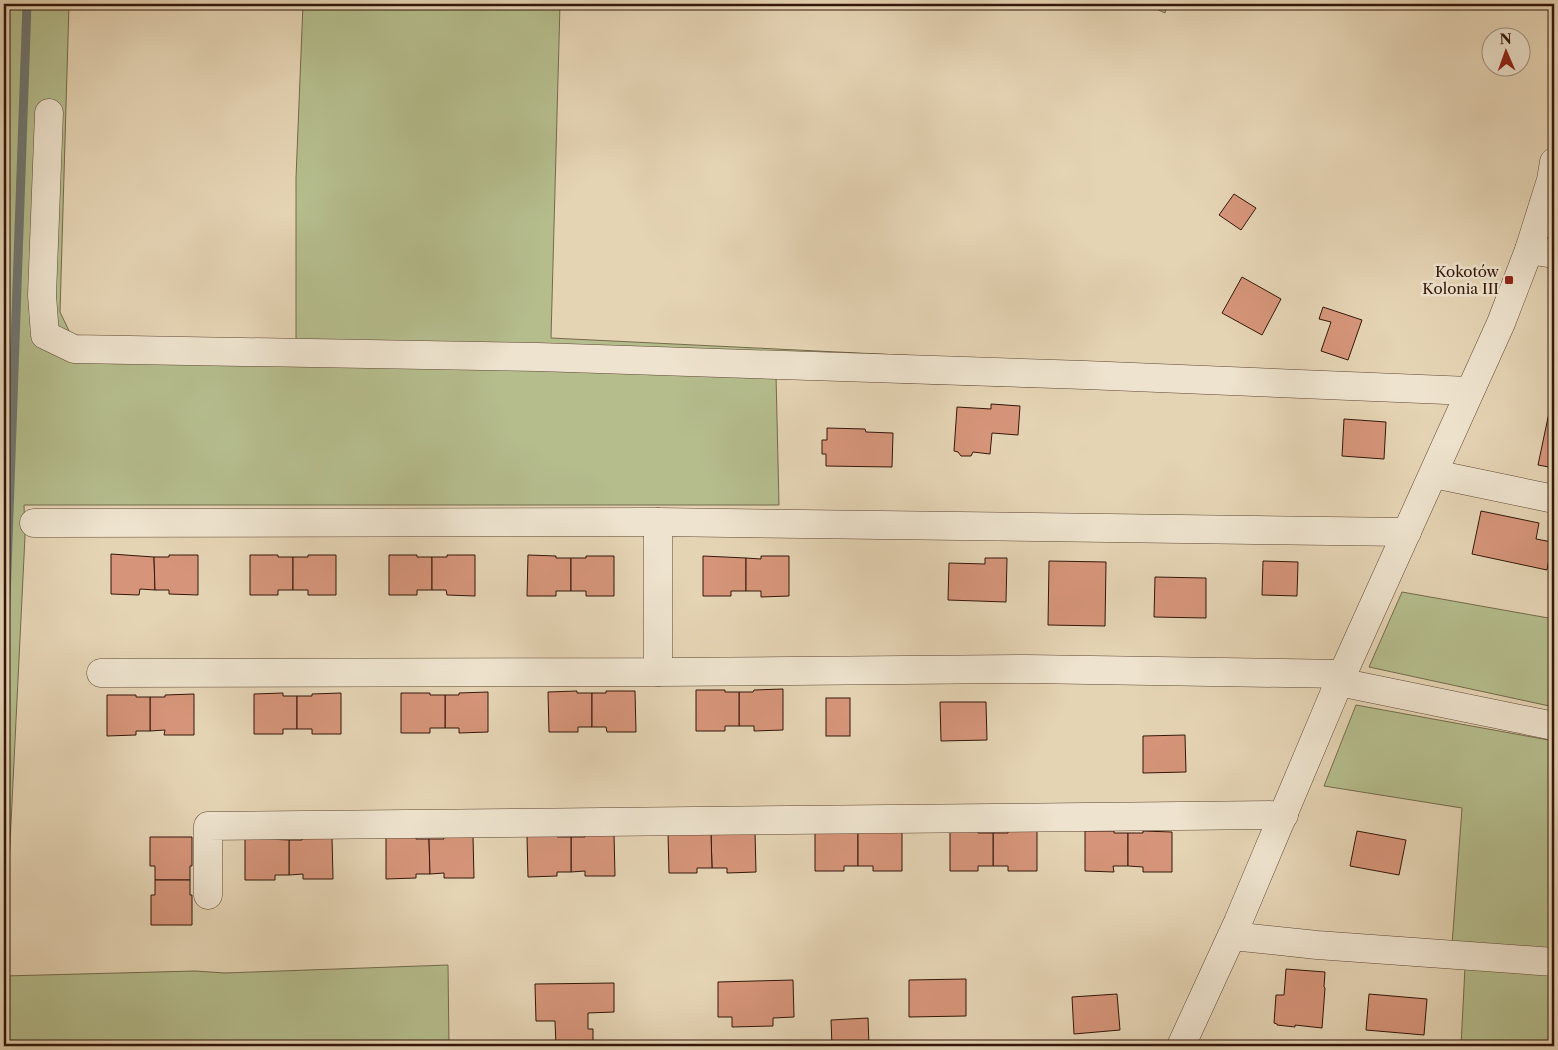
<svg xmlns="http://www.w3.org/2000/svg" width="1558" height="1050" font-family="'Libre Caslon Text',serif">
	<style>
		.green { fill: #b5bd8d; stroke: #746a4c }
		.lines { fill: none; stroke-linecap: round; stroke-linejoin: round }
		.stream { stroke: #707771; stroke-width: 9 }
		.building { fill: #d6957a; stroke: #34170a }
		.minor-casing { stroke: #604634; stroke-width: 29 }
		.minor { stroke: #eee3ce; stroke-width: 28 }
		.poi-dot { fill: #8f2418; stroke: #eee3ce; stroke-width: 2 }
		.labels { text-anchor: middle; dominant-baseline: central; stroke-width: 5; stroke-linejoin: round; paint-order: stroke }
		.poi-label { font-size: 15px; fill: #34170a; stroke: #eee3ce; text-anchor: end }
	</style>
	<rect width="100%" height="100%" fill="#e5d4b4"/>
	<filter id="stains"><feTurbulence type="fractalNoise" baseFrequency=".004" numOctaves="4"/><feColorMatrix values="0 0 0 0 .2 0 0 0 0 .09 0 0 0 0 .02 0 0 0 .5 -.17"/></filter>
	<radialGradient id="worn" r=".72"><stop offset=".6" stop-color="#630" stop-opacity="0"/><stop offset="1" stop-color="#630" stop-opacity=".3"/></radialGradient>
	<g class="green">
		<path d="M4,4H69L60,312L71,335L296,345V178L303,4H560L551,338L1104,365L1036,387L908,383L776,375L779,505H24L25,536L4,967Z"/>
		<path d="M1146,4H1167L1165,13Z"/>
		<path d="M1402,592L1554,619V707L1369,667Z"/>
		<path d="M1356,705L1554,741V950L1452,945L1462,808L1324,786Z"/>
		<path d="M448,965L449,1046H4V976L195,971L225,973Z"/>
		<path d="M1465,967L1554,973V1046H1461Z"/>
	</g>
	<g class="lines">
		<path class="stream" d="M4,654L27,4"/>
	</g>
	<g class="building">
		<path d="M1234,194L1256,208L1241,230L1219,215Z"/>
		<path d="M1242,277L1281,299L1262,335L1222,313Z"/>
		<path d="M1323,307L1362,320L1348,360L1321,351L1331,322L1319,319Z"/>
		<path d="M1554,389V468L1538,465Z"/>
		<path d="M991,404L1020,406L1018,435L992,433L990,454L973,452L971,456H961L958,452L954,451L957,407L991,409Z"/>
		<path d="M1344,419L1386,422L1384,459L1342,456Z"/>
		<path d="M827,428L865,429L866,432L893,433L892,467L826,466V454H822V440H827Z"/>
		<path d="M1481,511L1539,523L1536,539L1552,542L1547,570L1472,554Z"/>
		<path d="M111,554L154,557L155,590L140,589L139,595L111,594Z"/>
		<path d="M169,555H198V595L169,594V590H155L154,557H169Z"/>
		<path d="M250,555H278V557H293V590H278V595H250Z"/>
		<path d="M308,555H336V595H308V590H293V557H308Z"/>
		<path d="M389,555H417V557H432V590H417V595H389Z"/>
		<path d="M447,555H475V596L447,595L446,590H432V557H447Z"/>
		<path d="M528,555L556,556V558H571V591H556V596H527Z"/>
		<path d="M586,556H614V596H586V591H571V558H586Z"/>
		<path d="M703,556L746,558V591H731V596H703Z"/>
		<path d="M761,556H789V596L761,597V591H746V558L761,559Z"/>
		<path d="M985,558H1007L1006,602L948,600L949,563L985,564Z"/>
		<path d="M1049,561L1106,562L1105,626L1048,625Z"/>
		<path d="M1263,561L1298,562L1297,596L1262,595Z"/>
		<path d="M1155,577L1206,578V618L1154,617Z"/>
		<path d="M783,689V730L754,731V726H739V692H753L754,690Z"/>
		<path d="M696,690H725V692H739V726H725V731H696Z"/>
		<path d="M577,691V693H592V727H578V732H549L548,692Z"/>
		<path d="M606,691H635L636,732H607L606,727H592V693H606Z"/>
		<path d="M488,692V732L459,733V728H445V695H459V693Z"/>
		<path d="M283,693V696H297V729H283V734H254V694Z"/>
		<path d="M341,693V734H312V729H297V696H312V694Z"/>
		<path d="M401,693H430V695H445V728H430V733H401Z"/>
		<path d="M194,694V735H164L165,730L150,731V697H165V695Z"/>
		<path d="M107,695H136V697H150V731H136V735L107,736Z"/>
		<rect x="826" y="698" width="24" height="38"/>
		<path d="M940,702H986L987,740L941,741Z"/>
		<path d="M1185,735L1186,772L1143,773V736Z"/>
		<path d="M1037,830V871H1008V866H993V833H1008V831Z"/>
		<path d="M815,831L858,833V866H844V871H815Z"/>
		<path d="M902,831V871H873V866H858V833Z"/>
		<path d="M950,831H978V833H993V866H978V871H950Z"/>
		<path d="M1085,831H1114V833H1128V866H1113L1114,872L1085,871Z"/>
		<path d="M1143,831L1172,832V872H1143V867L1128,866V833H1143Z"/>
		<path d="M1357,831L1406,840L1399,875L1350,866Z"/>
		<path d="M755,832L756,872L727,873V868H712L711,834Z"/>
		<path d="M668,833L711,834L712,868H697V873H669Z"/>
		<path d="M614,834L615,876H585V871L571,872V837H585V835Z"/>
		<path d="M557,835V837H571V872H557V876L528,877L527,836Z"/>
		<path d="M150,837H192V866H190V880H155V866H150Z"/>
		<path d="M332,837L333,879H303V874L289,875V840H302L303,838Z"/>
		<path d="M386,837H416V839H429L430,874H416V878L386,879Z"/>
		<path d="M443,837H473L474,878H444V873L430,874L429,839H444Z"/>
		<path d="M245,838L289,840V875H275V880H245Z"/>
		<path d="M155,880H190V895H192V925H151V895H155Z"/>
		<path d="M1286,969L1325,972L1324,987L1325,988L1322,1028L1295,1025V1027L1277,1025V1024L1274,1023L1276,995H1284Z"/>
		<path d="M966,979V1016L909,1017V980Z"/>
		<path d="M793,980L794,1017L773,1018V1026L732,1027V1017H718V982Z"/>
		<path d="M614,983V1012L588,1013V1029H593V1046H556L555,1021H536L535,984Z"/>
		<path d="M1117,994L1120,1030L1074,1034L1072,997Z"/>
		<path d="M1369,994L1427,999L1424,1035L1366,1030Z"/>
		<path d="M868,1018L869,1046H832L831,1020Z"/>
	</g>
	<g class="lines">
		<g class="minor-casing">
			<g id="minor">
				<path d="M49,113L42,295L45,335L74,349L538,357L1085,375L1470,391"/>
				<path d="M1529,250L1554,254"/>
				<path d="M1434,474L1554,499"/>
				<path d="M34,523L658,522L1407,532"/>
				<path d="M658,672L1027,669L1343,674"/>
				<path d="M101,673L658,672V522"/>
				<path d="M1339,682L1554,726"/>
				<path d="M208,895V826L1284,815"/>
				<path d="M1232,936L1317,945L1554,962"/>
				<path d="M1181,1046L1238,922L1339,682L1501,323L1529,250L1551,180L1554,162"/>
			</g>
		</g>
		<use href="#minor" class="minor"/>
	</g>
	<rect class="poi-dot" x="1504" y="275" width="10" height="10" rx="2.5"/>
	<g class="labels">
		<g class="poi-label">
			<text x="1499" y="271">Kokotów<tspan x="1499" dy="17">Kolonia III</tspan></text>
		</g>
	</g>
	<rect width="1558" height="1050" fill="none" stroke="#e5d4b4" stroke-width="20"/>
	<rect x="5" y="5" width="1548" height="1040" fill="none" stroke="#34170a" stroke-width="2.5"/>
	<rect x="10" y="10" width="1538" height="1030" fill="none" stroke="#34170a"/>
	<g transform="translate(1506 52) rotate(358)"><circle r="24" fill="#eee3ce" stroke="#a49180"/>
	<path d="M0-4L9 19L0 12L-9 19Z" fill="#8f2418"/>
	<text y="-8" font-size="14" font-weight="bold" text-anchor="middle" fill="#34170a">N</text>
	</g>
	<rect width="100%" height="100%" filter="url(#stains)"/>
	<rect width="100%" height="100%" fill="url(#worn)"/>
</svg>
